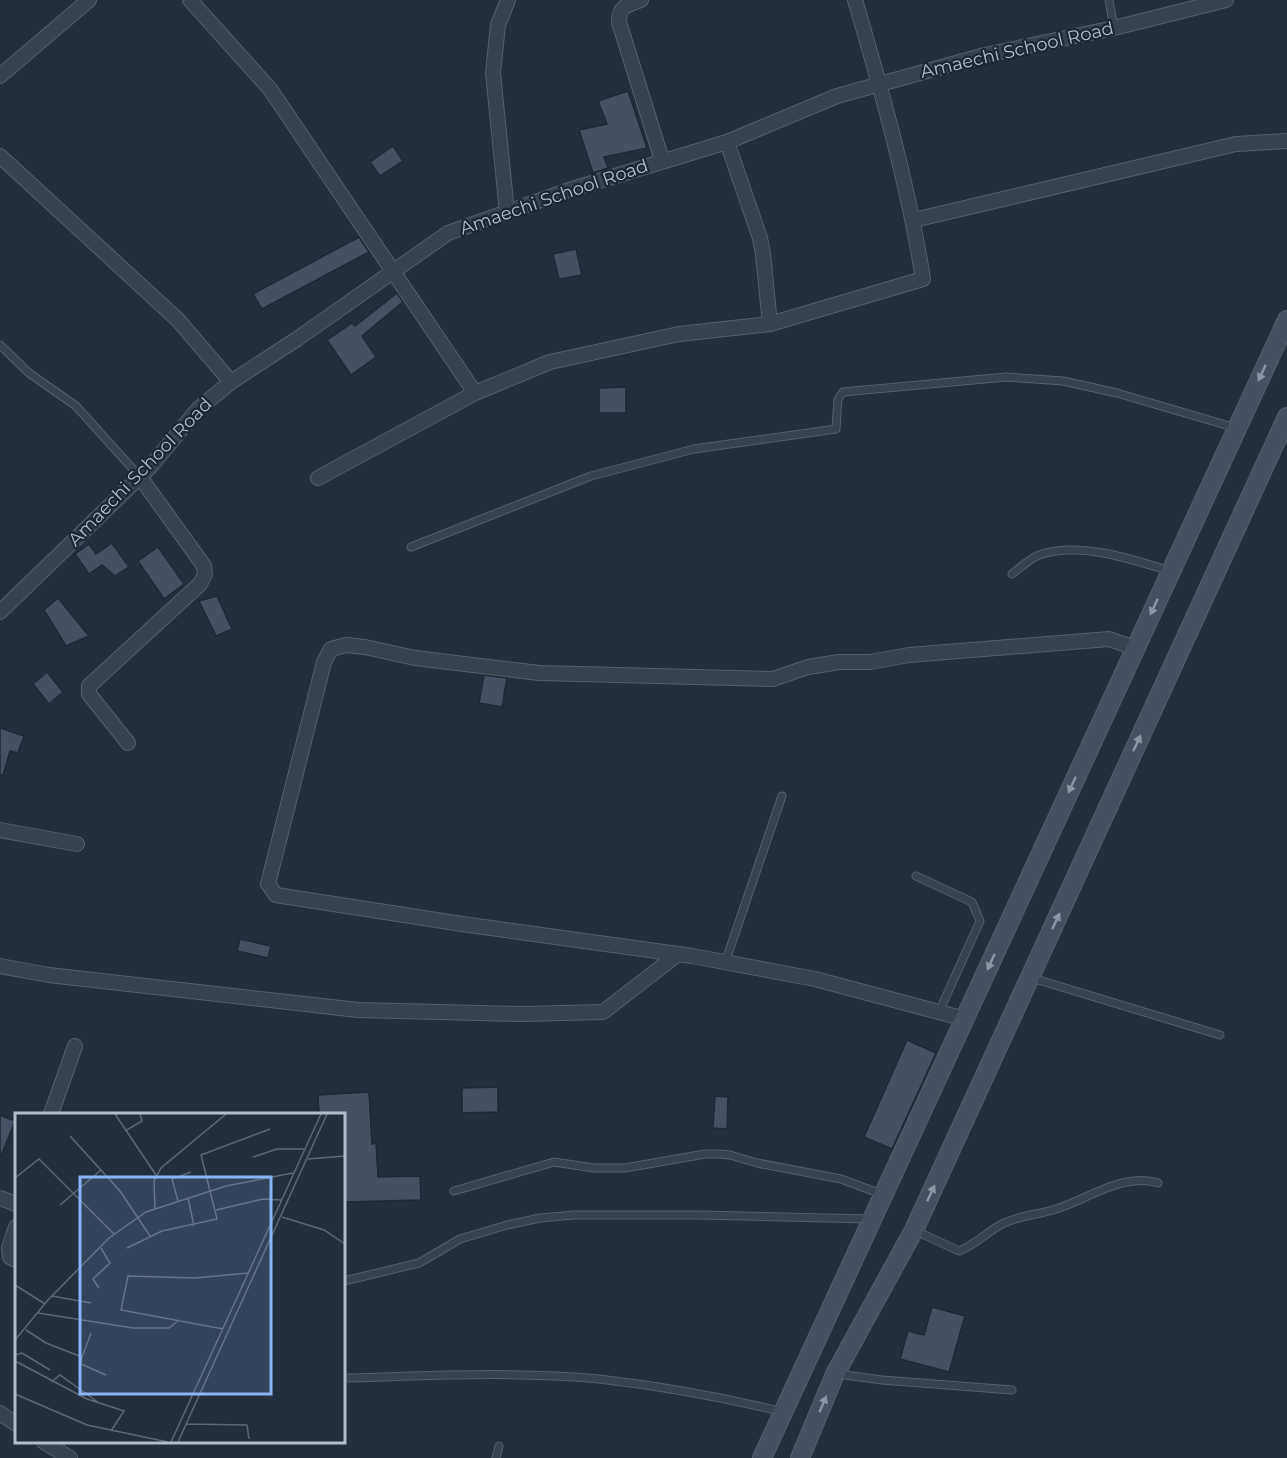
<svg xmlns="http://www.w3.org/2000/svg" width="1287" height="1458" font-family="Montserrat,sans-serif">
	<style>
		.building { fill: #455162; stroke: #1f2835; stroke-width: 1.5 }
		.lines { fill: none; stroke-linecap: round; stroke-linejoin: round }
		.lane-casing { stroke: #565f6c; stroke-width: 9 }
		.street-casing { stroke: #565f6c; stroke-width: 16 }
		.secondary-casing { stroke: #565f6c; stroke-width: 20 }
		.lane { stroke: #38414e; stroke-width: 7 }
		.street { stroke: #38414e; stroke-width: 14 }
		.secondary { stroke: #465061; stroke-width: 18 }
		.oneway { fill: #8e96a5 }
		.labels { text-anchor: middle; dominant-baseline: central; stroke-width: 4.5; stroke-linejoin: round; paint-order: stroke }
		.street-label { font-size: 18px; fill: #b4bcc9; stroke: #1d2633 }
		.inset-road { fill: none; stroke: #5e6776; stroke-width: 1.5 }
		.view { fill: #8ab4f8; fill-opacity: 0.15; stroke: #8ab4f8; stroke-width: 3 }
		.inset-edge { fill: none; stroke: #b4bcc9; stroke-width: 3 }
	</style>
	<rect width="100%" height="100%" fill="#242f3e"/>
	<g class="building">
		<path d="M628,91L647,148L604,157L608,168L593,173L579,130L607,124L598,101Z"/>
		<path d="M393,146L403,161L380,176L370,162Z"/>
		<path d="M359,237L369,252L262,309L253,294Z"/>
		<path d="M576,249L582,275L559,279L553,254Z"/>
		<path d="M397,293L403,302L362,336L376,357L351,375L327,340L352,323L355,326Z"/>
		<path d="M626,387V413H599V388Z"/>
		<path d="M112,543L129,567L115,576L102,565L89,574L75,554L89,544L96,554Z"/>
		<path d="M158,547L184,584L164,599L138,561Z"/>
		<path d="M217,596L232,629L216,636L199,601Z"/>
		<path d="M58,598L89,636L66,646L44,610Z"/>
		<path d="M47,672L63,692L49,704L33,684Z"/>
		<path d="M484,675L507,678L502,707L479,703Z"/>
		<path d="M0,728L24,736L18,753L10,751L3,775H0Z"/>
		<path d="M240,939L271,946L268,958L237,951Z"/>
		<path d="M907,1040L936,1053L892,1149L864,1137Z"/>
		<path d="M498,1087V1112L462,1113V1088Z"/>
		<path d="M369,1092L372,1144L376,1143L378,1177L420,1176L421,1200L344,1202V1114H319L318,1095Z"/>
		<path d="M715,1096L728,1097L727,1129L713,1128Z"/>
		<path d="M0,1115L15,1121L1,1156H0Z"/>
		<path d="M932,1307L965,1316L949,1372L900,1359L908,1331L924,1335Z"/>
	</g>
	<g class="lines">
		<g class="lane-casing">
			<g id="lane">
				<path d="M1109,0L1114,28"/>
				<path d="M0,345L29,373L76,406L140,477"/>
				<path d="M411,547L591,476L694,449L836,429L838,399L843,392L1006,377L1063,381L1117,393L1236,428"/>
				<path d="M1012,574C1020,568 1029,559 1039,555C1079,541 1131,559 1170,571"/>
				<path d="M916,876L972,902L980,921L939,1012"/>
				<path d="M725,963L782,796"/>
				<path d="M1032,978L1220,1035"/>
				<path d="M454,1191L554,1162L594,1168H625L705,1154H719L730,1155L757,1163L841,1179L881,1194"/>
				<path d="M916,1231L959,1251C975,1245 987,1232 1002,1224C1020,1215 1038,1215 1056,1209C1088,1199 1124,1172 1158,1183"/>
				<path d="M344,1281L419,1263L460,1239L507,1225L540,1218L574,1215H702L870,1219"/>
				<path d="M838,1374L882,1380L1012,1390"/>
				<path d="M344,1378C428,1376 514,1371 599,1379C661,1386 722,1397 783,1412"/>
				<path d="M496,1458L499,1446"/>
			</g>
		</g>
		<g class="street-casing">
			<g id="street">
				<path d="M190,0L270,89L475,393"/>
				<path d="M641,0C627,5 619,6 619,22L662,160"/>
				<path d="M0,76L89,0"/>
				<path d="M727,142L760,238L763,254L770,324"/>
				<path d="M0,156L178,320L231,382"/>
				<path d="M507,212L493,73L498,25L508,0"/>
				<path d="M914,220L1236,144L1287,141"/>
				<path d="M318,478L475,393L550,362L679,334L770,324L923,279C908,184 882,92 855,0"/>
				<path d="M0,612L151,466L198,409L231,382L297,339L448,233L569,190L727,142L837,96L985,55L1114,28L1226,0"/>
				<path d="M128,743L89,694V686L200,584L205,574L204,566L140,477"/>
				<path d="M0,830L77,844"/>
				<path d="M0,966L49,975L358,1010L521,1014L603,1012L678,954"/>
				<path d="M965,1019L815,979L692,956L462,924L276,895L268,884L324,662L331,649L346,645L365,647L415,658L539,673L773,679L808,667L839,662H870L909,655L1109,639L1135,648"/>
				<path d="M51,1114L75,1046"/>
				<path d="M0,1198L16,1204"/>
				<path d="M16,1227L9,1248L10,1257L16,1260"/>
				<path d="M0,1413L16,1424"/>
				<path d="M44,1442L70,1458"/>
			</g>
		</g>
		<g class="secondary-casing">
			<g id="secondary">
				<path d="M762,1458L1287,320"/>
				<path d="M800,1458L835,1374L914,1230L1287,417"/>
			</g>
		</g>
		<use href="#lane" class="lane"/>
		<use href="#street" class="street"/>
		<use href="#secondary" class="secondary"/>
	</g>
	<defs><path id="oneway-solid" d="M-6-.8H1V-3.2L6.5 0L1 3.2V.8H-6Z" transform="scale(1.5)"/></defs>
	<g class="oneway">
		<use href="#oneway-solid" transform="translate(1262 373) rotate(115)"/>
		<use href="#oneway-solid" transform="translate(1154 607) rotate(115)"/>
		<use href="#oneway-solid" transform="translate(1137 743) rotate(-65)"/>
		<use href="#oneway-solid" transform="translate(1072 785) rotate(115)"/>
		<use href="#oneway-solid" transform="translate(1056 921) rotate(-65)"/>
		<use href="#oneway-solid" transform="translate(991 962) rotate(115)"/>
		<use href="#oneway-solid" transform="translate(931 1193) rotate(-65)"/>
		<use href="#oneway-solid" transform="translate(823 1404) rotate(-67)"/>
	</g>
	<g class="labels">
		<g class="street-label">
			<text transform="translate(1017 50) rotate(-13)">Amaechi School Road</text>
			<text transform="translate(554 197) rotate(-19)">Amaechi School Road</text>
			<text transform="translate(140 472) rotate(-46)">Amaechi School Road</text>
		</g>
	</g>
	<g transform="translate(15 1113)">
		<rect width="330" height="330" fill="#242f3e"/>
		<path class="inset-road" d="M100,1L141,62M110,18L127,8L125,1M55,23L105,78L135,123M238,44L262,36H289M293,46L330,43M0,65L24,46L99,121M173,85L179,113M163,88L157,66L176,59M45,92L86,57M140,96L139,68L146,55L211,1M201,97L248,86L266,87M267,104L309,117L330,131M112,135L147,118L202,106L186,42L255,16M0,172L30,191M84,175L78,166L95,150L86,135M37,183L76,190M23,200L118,215H154L164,207M208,216L106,197L113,163L180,165L233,160M11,217L31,230L67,244L66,251L91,262M0,227L33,187L94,125L131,99L211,73L278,60M0,242L7,240L35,257M67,244L76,220M0,248L72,286L109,298L96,318M36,269L45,262L84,290M0,281L72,312L153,329M171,311L232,312L234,326M156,329L306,1M163,329L312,1"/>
		<path class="view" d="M65,64H256V281H65Z"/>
		<rect width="330" height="330" class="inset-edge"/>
	</g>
</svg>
